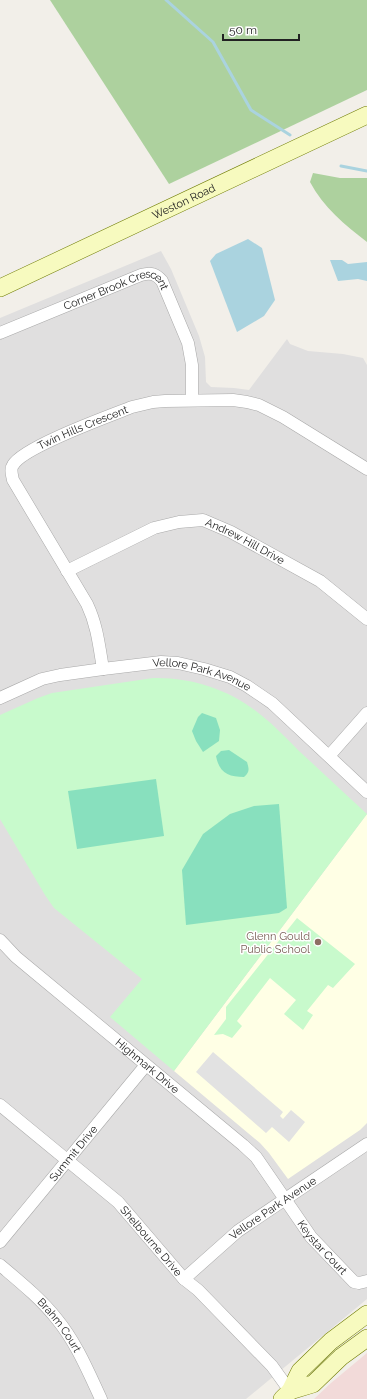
<svg xmlns="http://www.w3.org/2000/svg" width="367" height="1399" font-family="Raleway,sans-serif">
	<style>
		.residential { fill: #e0dfdf }
		.commercial { fill: #f2dad9 }
		.education { fill: #ffffe5 }
		.forest { fill: #add19e }
		.park { fill: #c8facc }
		.pitch { fill: #88e0be }
		.parking { fill: #e2e2e2 }
		.water { fill: #aad3df }
		.lines { fill: none; stroke-linecap: round; stroke-linejoin: round }
		.stream { stroke: #aad3df; stroke-width: 3 }
		.street-casing { stroke: #a9a9a9; stroke-width: 13 }
		.secondary-casing { stroke: #707d05; stroke-width: 18 }
		.street { stroke: #fff; stroke-width: 12 }
		.secondary { stroke: #f7fabf; stroke-width: 17 }
		.education-dot { fill: #8d6e63; stroke: #fff; stroke-width: 1.5 }
		.labels { text-anchor: middle; dominant-baseline: central; stroke-width: 3; stroke-linejoin: round; paint-order: stroke }
		.street-label { font-size: 11px; fill: #222; stroke: #fff }
		.education-label { font-size: 11px; fill: #785e54; stroke: #fff; text-anchor: end }
	</style>
	<rect width="100%" height="100%" fill="#f2efe9"/>
	<path class="residential" d="M161,251L171,269L199,336L205,357L206,382L211,387L234,388L249,390L287,339L290,344L308,351L343,354L363,358L367,365V1299L246,1399H0V318Z"/>
	<path class="commercial" d="M367,1353V1399H314L331,1383Z"/>
	<path class="education" d="M367,814V1123L360,1130L288,1179L269,1153L260,1143L174,1071Z"/>
	<g class="forest">
		<path d="M50,0H367V90L169,184Z"/>
		<path d="M313,173L340,178H367V242C345,225 323,207 310,182Z"/>
	</g>
	<g class="park">
		<path d="M153,678C192,677 231,690 261,715C275,726 287,739 299,751C322,772 344,793 367,814L174,1071L110,1017L142,979L54,908L45,895L0,819V715L38,698L52,693Z"/>
		<path d="M297,918L355,964L333,988L328,985L307,1011L313,1015L303,1030L284,1014L296,1000L270,978L237,1021L242,1026L232,1038L223,1034L214,1035L226,1019V1007Z"/>
	</g>
	<g class="pitch">
		<path d="M202,713L216,718L220,730L219,741L203,752L196,741L192,731L198,717Z"/>
		<path d="M229,750L247,762C249,769 250,772 244,777C229,777 219,773 216,756L221,751Z"/>
		<path d="M156,779L164,836L77,849L68,791Z"/>
		<path d="M279,804L287,908L279,913L186,925L182,870L203,834L230,814L254,806Z"/>
	</g>
	<path class="parking" d="M213,1052L283,1112L280,1116L283,1119L291,1110L305,1122L289,1142L272,1127L266,1133L196,1072Z"/>
	<g class="water">
		<path d="M248,239L262,248L275,300L264,316L237,332L210,261L216,254Z"/>
		<path d="M330,260H342L348,264L367,262V281L358,279L338,281Z"/>
	</g>
	<g class="lines">
		<g class="stream">
			<path d="M166,0L213,42L251,110L290,135"/>
			<path d="M341,166L367,171"/>
		</g>
		<g class="street-casing">
			<g id="street">
				<path id="s1" d="M0,333L141,275C151,272 156,274 162,281L188,343L192,365V400"/>
				<path id="s2" d="M67,571L154,528L179,522L203,520L231,532L320,581L367,619"/>
				<path id="s3" d="M103,669C99,645 97,625 87,604L13,480C12,475 10,469 13,465C23,447 109,416 132,407L153,402L165,401L233,400L247,402L259,405L283,417L367,469"/>
				<path id="s4" d="M0,698L42,679L60,675L103,669L161,662L178,663L204,669L230,677L247,686L272,703L367,792"/>
				<path d="M329,756L367,713"/>
				<path id="s5" d="M0,940L16,957L243,1145L256,1157L311,1237L354,1282L359,1283L367,1281"/>
				<path id="s6" d="M0,1105L118,1202L184,1279L198,1290L272,1366L290,1391"/>
				<path id="s7" d="M0,1242L146,1065"/>
				<path id="s8" d="M0,1265C20,1282 40,1298 56,1318C76,1342 88,1371 101,1399"/>
				<path id="s9" d="M184,1279L238,1231L367,1144"/>
			</g>
		</g>
		<g class="secondary-casing">
			<g id="secondary">
				<path id="s10" d="M0,288L367,115"/>
				<path d="M290,1391L313,1384L341,1357L367,1338"/>
				<path d="M282,1399L290,1391L300,1371L331,1341L367,1314"/>
			</g>
		</g>
		<use href="#street" class="street"/>
		<use href="#secondary" class="secondary"/>
	</g>
	<circle class="education-dot" cx="318" cy="942" r="4"/>
	<g class="labels">
		<g class="street-label">
			<text stroke="none"><textPath href="#s10" startOffset="203">Weston Road</textPath></text>
			<text stroke="none"><textPath href="#s1" startOffset="127">Corner Brook Crescent</textPath></text>
			<text stroke="none"><textPath href="#s3" startOffset="307">Twin Hills Crescent</textPath></text>
			<text stroke="none"><textPath href="#s2" startOffset="194">Andrew Hill Drive</textPath></text>
			<text stroke="none"><textPath href="#s4" startOffset="209">Vellore Park Avenue</textPath></text>
			<text stroke="none"><textPath href="#s5" startOffset="194">Highmark Drive</textPath></text>
			<text stroke="none"><textPath href="#s7" startOffset="115">Summit Drive</textPath></text>
			<text stroke="none"><textPath href="#s9" startOffset="114">Vellore Park Avenue</textPath></text>
			<text stroke="none"><textPath href="#s6" startOffset="204">Shelbourne Drive</textPath></text>
			<text stroke="none"><textPath href="#s5" startOffset="448">Keystar Court</textPath></text>
			<text stroke="none"><textPath href="#s8" startOffset="85">Brahm Court</textPath></text>
		</g>
		<g class="education-label">
			<text x="310" y="936">Glenn Gould<tspan x="310" dy="13">Public School</tspan></text>
		</g>
	</g>
	<path d="M223 34v6h76v-6" fill="none" stroke="#222222" stroke-width="2"/>
	<text x="229" y="34" font-size="12" fill="#222222" stroke="#ffffff" stroke-width="3" paint-order="stroke">50 m</text>
</svg>
